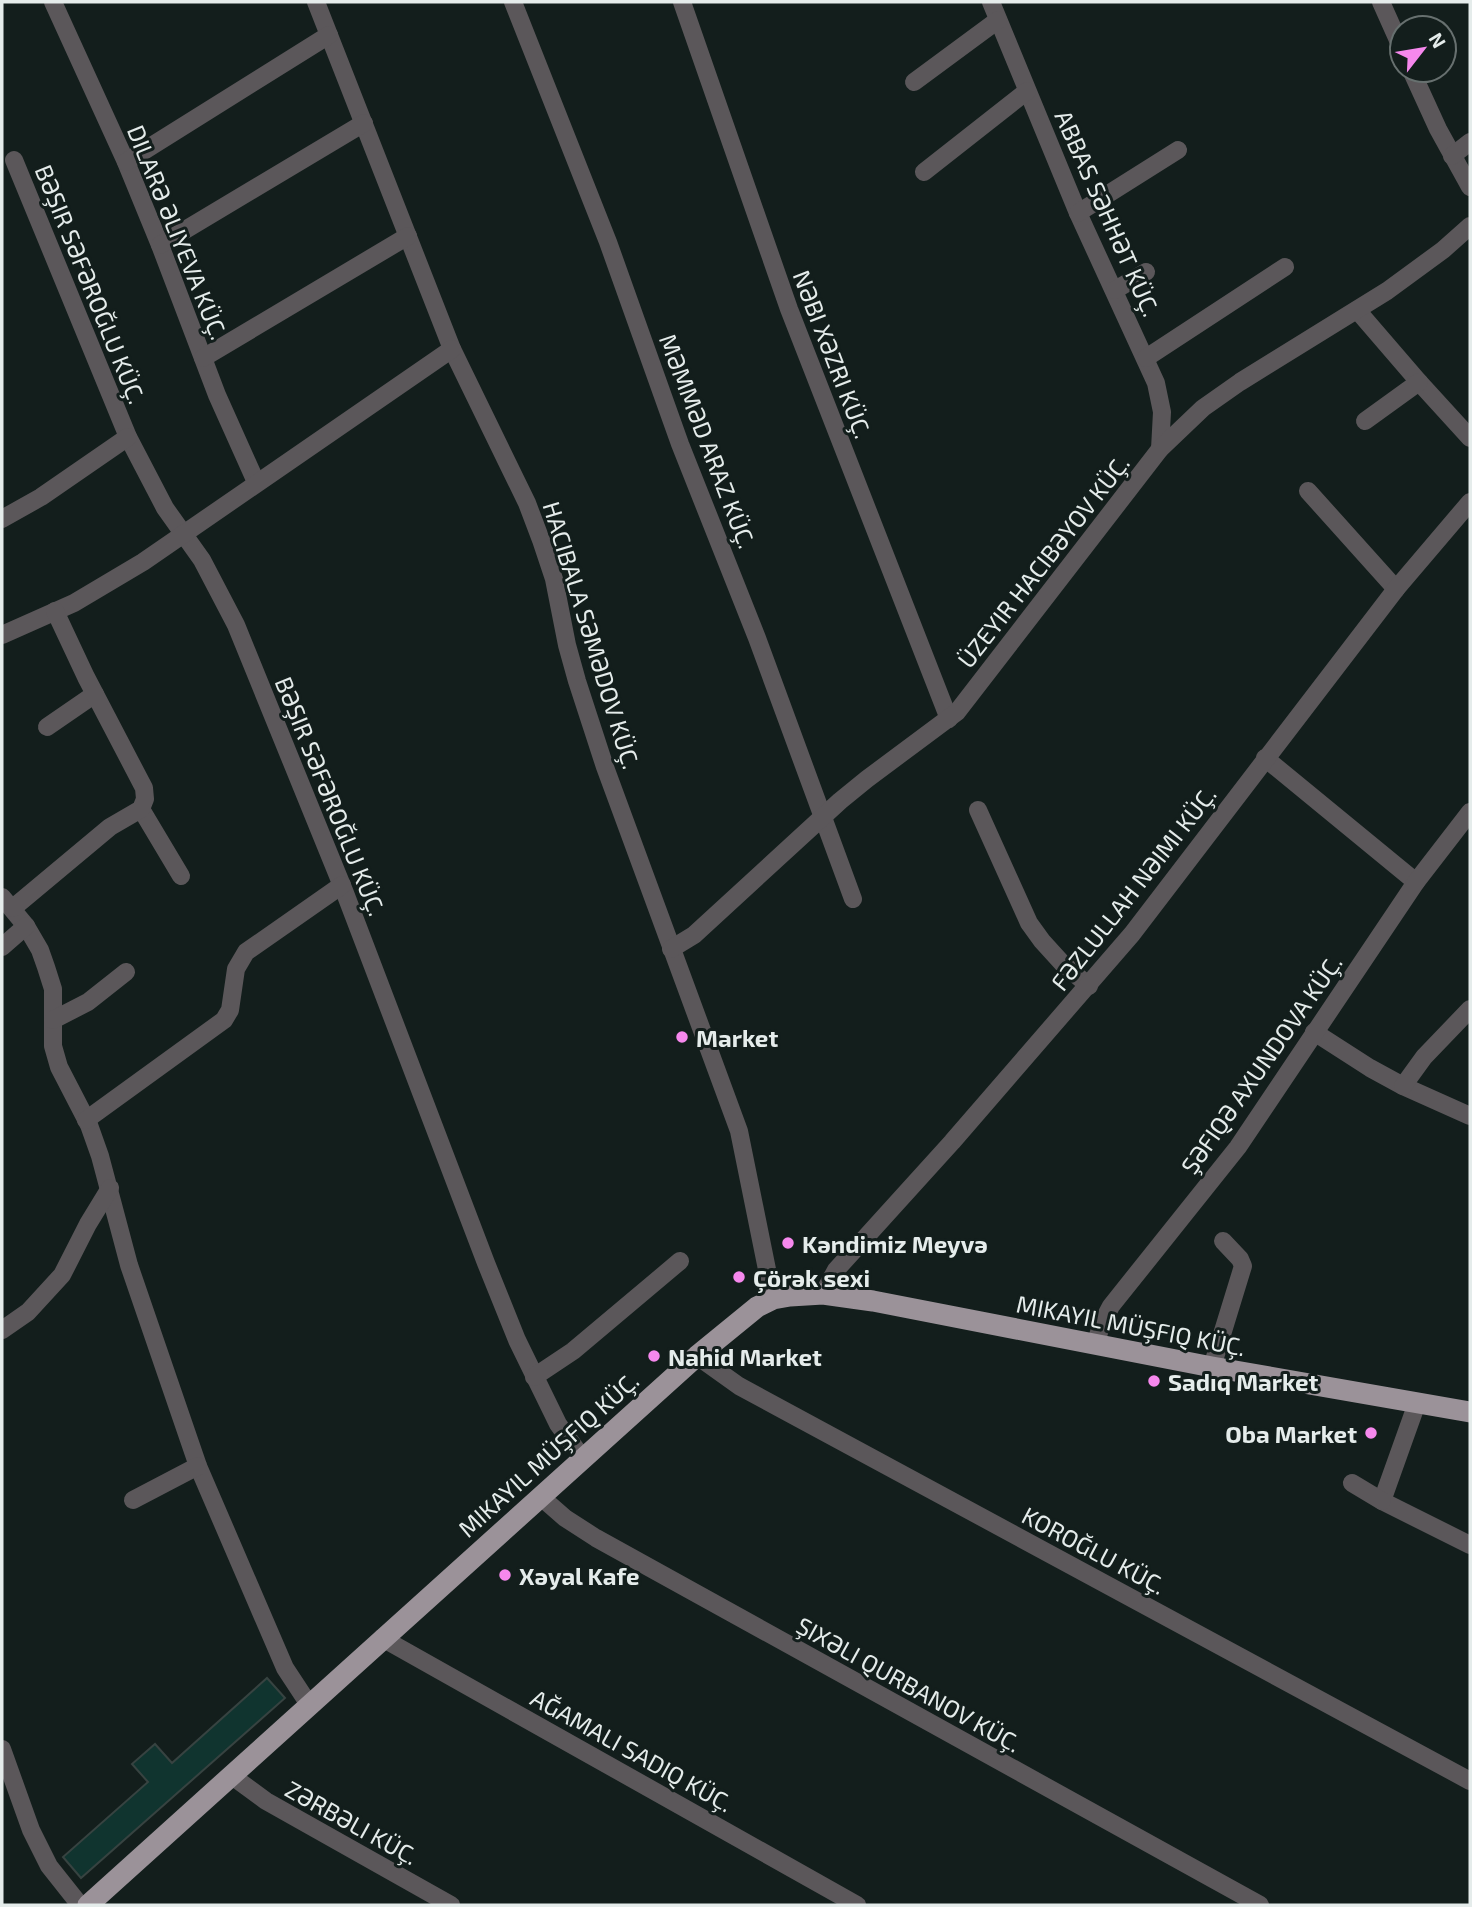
<svg xmlns="http://www.w3.org/2000/svg" width="1472" height="1907" font-family="'Exo 2',sans-serif">
	<style>
		.building { fill: #10342f; stroke: #374341; stroke-width: 2 }
		.lines { fill: none; stroke-linecap: round; stroke-linejoin: round }
		.minor { stroke: #5b575a; stroke-width: 18 }
		.major { stroke: #9b9299; stroke-width: 21 }
		.poi-dot { fill: #f688ed; stroke: #131e1c; stroke-width: 2.5 }
		.labels { text-anchor: middle; dominant-baseline: central; stroke-width: 6; stroke-linejoin: round; paint-order: stroke }
		.street-label { font-size: 24px; fill: #e5eceb; stroke: #131e1c }
		.poi-label { font-size: 24px; font-weight: bold; fill: #e5eceb; stroke: #131e1c; text-anchor: start }
	</style>
	<rect width="100%" height="100%" fill="#131e1c"/>
	<path class="building" d="M267,1678L285,1698L81,1878L63,1857L148,1782L132,1764L155,1744L172,1763Z"/>
	<g class="lines">
		<g class="minor">
			<path d="M53,2L126,162L160,245L217,395L256,482"/>
			<path d="M316,2L452,349L527,503L541,540L554,579L567,645L577,681L605,767L739,1131L773,1299"/>
			<path d="M513,2L608,242L680,444L757,638L853,899"/>
			<path d="M682,2L789,309L949,719"/>
			<path d="M991,2L1078,213L1156,383L1162,412L1160,449"/>
			<path d="M1381,2L1402,49"/>
			<path d="M1411,70L1438,129L1470,187"/>
			<path d="M914,82L998,20"/>
			<path d="M1452,156L1470,142"/>
			<path d="M14,160L128,437L165,508L202,560L236,625L345,893L486,1263L517,1340L558,1424L583,1459"/>
			<path d="M126,162L329,35"/>
			<path d="M924,172L1027,91"/>
			<path d="M1078,213L1178,150"/>
			<path d="M160,245L364,123"/>
			<path d="M1115,290L1146,272"/>
			<path d="M1357,310L1419,382L1470,438"/>
			<path d="M203,358L408,236"/>
			<path d="M1146,358L1285,267"/>
			<path d="M1365,421L1419,382"/>
			<path d="M1308,491L1396,589"/>
			<path d="M2,519L41,497L128,437"/>
			<path d="M2,635L74,603L143,562L452,349"/>
			<path d="M47,727L95,694"/>
			<path d="M1265,758L1416,882"/>
			<path d="M141,809L181,876"/>
			<path d="M978,810L1029,923L1042,941L1062,963L1089,986"/>
			<path d="M2,897L26,926L40,950L46,967L53,989V1046L59,1067L89,1125L100,1156L129,1265L198,1466L285,1668L310,1706"/>
			<path d="M13,908L110,827L141,809L145,799L144,788L86,677L55,611"/>
			<path d="M2,947L26,926"/>
			<path d="M671,949L694,935L840,801L867,779L957,712L1160,449L1203,408L1240,382L1387,291L1443,250L1470,226"/>
			<path d="M53,1020L88,1002L126,972"/>
			<path d="M1314,1032L1370,1068L1403,1086L1470,1116"/>
			<path d="M1403,1086L1424,1057L1470,1009"/>
			<path d="M86,1120L224,1020L230,1010L236,969L246,952L342,885"/>
			<path d="M823,1294L836,1270L952,1142L1132,934L1396,589L1470,502"/>
			<path d="M2,1330L28,1312L62,1275L88,1224L110,1188"/>
			<path d="M1095,1345L1102,1323L1111,1306L1238,1147L1416,882L1470,812"/>
			<path d="M697,1356L739,1386L1470,1781"/>
			<path d="M1212,1367L1243,1266L1240,1259L1223,1241"/>
			<path d="M534,1377L573,1351L680,1261"/>
			<path d="M1417,1403L1382,1501L1470,1545"/>
			<path d="M1352,1483L1382,1501"/>
			<path d="M541,1497L565,1518L596,1538L1260,1905"/>
			<path d="M133,1500L198,1466"/>
			<path d="M382,1638L857,1905"/>
			<path d="M2,1749L31,1830L49,1866L80,1905"/>
			<path d="M232,1776L266,1801L451,1905"/>
		</g>
		<path class="major" d="M88,1905L697,1356L757,1307L773,1299L790,1296L823,1294L873,1301L1212,1367L1470,1412"/>
	</g>
	<g class="poi-dot">
		<circle cx="682" cy="1037" r="7"/>
		<circle cx="788" cy="1243" r="7"/>
		<circle cx="739" cy="1277" r="7"/>
		<circle cx="654" cy="1356" r="7"/>
		<circle cx="1154" cy="1381" r="7"/>
		<circle cx="1371" cy="1433" r="7"/>
		<circle cx="505" cy="1575" r="7"/>
	</g>
	<g class="labels">
		<g class="street-label">
			<text transform="translate(1108 213) rotate(66)">ABBAS SƏHHƏT KÜÇ.</text>
			<text transform="translate(178 232) rotate(68)">DILARƏ ƏLIYEVA KÜÇ.</text>
			<text transform="translate(91 284) rotate(68)">BƏŞIR SƏFƏROĞLU KÜÇ.</text>
			<text transform="translate(833 354) rotate(69)">NƏBI XƏZRI KÜÇ.</text>
			<text transform="translate(708 441) rotate(69)">MƏMMƏD ARAZ KÜÇ.</text>
			<text transform="translate(1043 561) rotate(-52)">ÜZEYIR HACIBƏYOV KÜÇ.</text>
			<text transform="translate(592 635) rotate(73)">HACIBALA SƏMƏDOV KÜÇ.</text>
			<text transform="translate(331 796) rotate(68)">BƏŞIR SƏFƏROĞLU KÜÇ.</text>
			<text transform="translate(1133 888) rotate(-52)">FƏZLULLAH NƏIMI KÜÇ.</text>
			<text transform="translate(1261 1064) rotate(-55)">ŞƏFIQƏ AXUNDOVA KÜÇ.</text>
			<text transform="translate(1131 1325) rotate(11)">MIKAYIL MÜŞFIQ KÜÇ.</text>
			<text transform="translate(548 1454) rotate(-42)">MIKAYIL MÜŞFIQ KÜÇ.</text>
			<text transform="translate(1094 1550) rotate(28)">KOROĞLU KÜÇ.</text>
			<text transform="translate(909 1684) rotate(29)">ŞIXƏLI QURBANOV KÜÇ.</text>
			<text transform="translate(632 1750) rotate(29)">AĞAMALI SADIQ KÜÇ.</text>
			<text transform="translate(352 1822) rotate(29)">ZƏRBƏLI KÜÇ.</text>
		</g>
		<g class="poi-label">
			<text x="696" y="1037">Market</text>
			<text x="802" y="1243">Kəndimiz Meyvə</text>
			<text x="753" y="1277">Çörək sexi</text>
			<text x="668" y="1356">Nahid Market</text>
			<text x="1168" y="1381">Sadıq Market</text>
			<text x="1357" y="1433" text-anchor="end">Oba Market</text>
			<text x="519" y="1575">Xəyal Kafe</text>
		</g>
	</g>
	<rect width="1472" height="1907" fill="none" stroke="#e5eceb" stroke-width="7"/>
	<g transform="translate(1423 49) rotate(59)"><circle r="33" fill="#131e1c" stroke="#67706f" stroke-width="2"/>
	<path d="M0-5L12 26L0 18L-12 26Z" fill="#f688ed"/>
	<text y="-10" font-size="19" font-weight="bold" text-anchor="middle" fill="#e5eceb">N</text>
	</g>
</svg>
